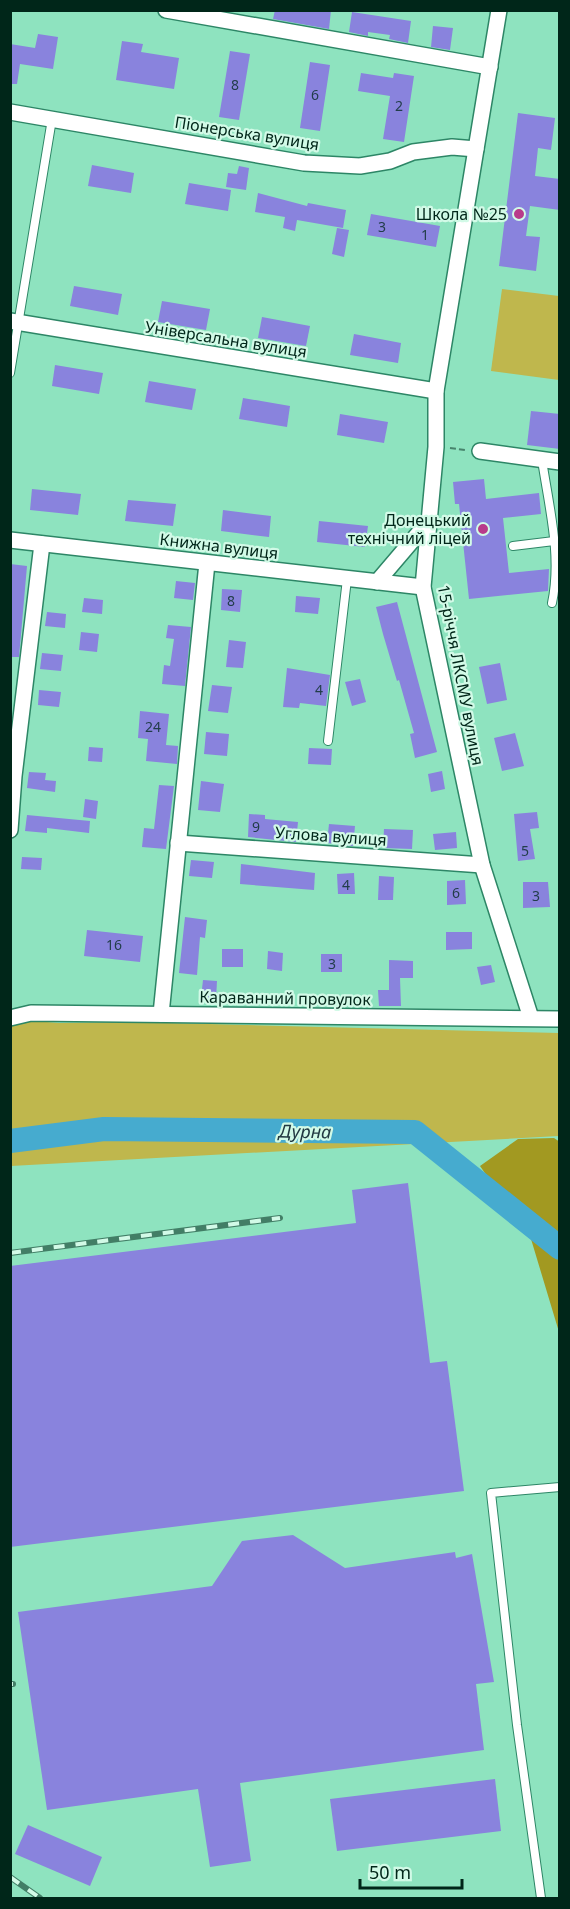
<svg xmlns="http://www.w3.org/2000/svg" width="570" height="1909" font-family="'Noto Sans',sans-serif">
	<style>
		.green { fill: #bfb74d }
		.forest { fill: #a29921 }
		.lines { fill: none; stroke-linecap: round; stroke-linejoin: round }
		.river { stroke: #46abcf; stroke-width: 24 }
		.building { fill: #8983dd }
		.lane-casing { stroke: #2d8666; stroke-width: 10 }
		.street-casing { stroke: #2d8666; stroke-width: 18 }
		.path { stroke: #47846c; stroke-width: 2; stroke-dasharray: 6 3; stroke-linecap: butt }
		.lane { stroke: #fff; stroke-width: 8 }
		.street { stroke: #fff; stroke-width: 15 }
		.rail-casing { stroke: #427e66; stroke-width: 6 }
		.rail { stroke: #d2fae7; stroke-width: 4; stroke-dasharray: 11; stroke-linecap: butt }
		.poi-dot { fill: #b83b8b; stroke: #d2fae7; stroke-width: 2 }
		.labels { text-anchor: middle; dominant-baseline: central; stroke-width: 4.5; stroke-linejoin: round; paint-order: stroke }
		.number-label { font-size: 14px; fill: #223d4a }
		.street-label { font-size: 16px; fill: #002619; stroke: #d2fae7 }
		.poi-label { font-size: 16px; fill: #002619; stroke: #d2fae7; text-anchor: end }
		.water-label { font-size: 18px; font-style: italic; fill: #223942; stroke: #d2fae7 }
	</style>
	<rect width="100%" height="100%" fill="#8ee3bf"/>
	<g class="green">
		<path d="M502,289L559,296V380L491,371Z"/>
		<path d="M34,1021L59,1023L132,1022L559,1033V1136L11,1166V1025Z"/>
	</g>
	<path class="forest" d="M554,1138L560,1142L559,1332L531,1239L480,1166L518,1139Z"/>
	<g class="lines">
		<path class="river" d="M10,1141L104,1129L415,1132L560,1248"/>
	</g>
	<g class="building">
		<path d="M275,10H331L329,29L273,19Z"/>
		<path d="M352,12L411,21L408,43L389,39L390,35L368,32V36L349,32Z"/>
		<path d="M433,26L453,28L450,50L431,47Z"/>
		<path d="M38,34L58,37L53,69L20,64L17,84H10V44L35,48Z"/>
		<path d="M122,41L143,44L141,52L179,58L174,89L116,80Z"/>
		<path d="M230,51L250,54L239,120L219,117Z"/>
		<path d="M310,62L330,65L320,131L300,128Z"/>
		<path d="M361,73L393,78L394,73L414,76L404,142L383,139L390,96L358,91Z"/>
		<path d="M518,113L555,118L551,150L538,148L535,176L560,179V210L530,206L526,236L540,237L536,271L499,266Z"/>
		<path d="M92,165L134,173L131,193L88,186Z"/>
		<path d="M239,166L249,168L246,190L226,187L228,173L237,174Z"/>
		<path d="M189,183L231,190L228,211L185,204Z"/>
		<path d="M258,193L307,206L308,203L346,210L343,228L297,220L295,231L283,228L285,217L255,212Z"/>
		<path d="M371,214L440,226L436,247L367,235Z"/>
		<path d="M337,228L349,230L344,257L332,254Z"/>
		<path d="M74,286L122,294L118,315L70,306Z"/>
		<path d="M162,301L210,309L206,330L158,322Z"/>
		<path d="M262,317L310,326L306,346L258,338Z"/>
		<path d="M354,334L401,343L398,363L350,355Z"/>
		<path d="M55,365L103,373L99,394L52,386Z"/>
		<path d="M149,381L196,389L192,410L145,402Z"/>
		<path d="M243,398L290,406L287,427L239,419Z"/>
		<path d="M531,411L560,414V449L527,445Z"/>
		<path d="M340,414L388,422L384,443L337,435Z"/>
		<path d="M484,479L486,499L539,493L541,514L503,518L509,573L549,569L548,591L469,599L459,504H455L453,482Z"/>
		<path d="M32,489L81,494L78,515L30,510Z"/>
		<path d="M128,500L176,504L173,526L125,521Z"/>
		<path d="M223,510L271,516L269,537L221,531Z"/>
		<path d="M319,521L368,526L365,547L317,542Z"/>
		<path d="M10,564L27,566L19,657H10Z"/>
		<path d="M176,581L195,583L193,600L174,598Z"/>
		<path d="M222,589L242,590L240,612L221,610Z"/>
		<path d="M296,596L320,598L318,614L295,612Z"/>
		<path d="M84,598L103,600L102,614L82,612Z"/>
		<path d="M397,602L437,752L415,758L410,734L414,733L399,680L397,681L383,634L376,607Z"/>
		<path d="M47,612L66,614L65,628L45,626Z"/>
		<path d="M168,625L191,627L185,686L162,684L164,665L170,666L174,639L166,638Z"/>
		<path d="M81,632L99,634L97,652L79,650Z"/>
		<path d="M229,640L246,642L243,668L226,667Z"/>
		<path d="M42,653L63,655L61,671L40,669Z"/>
		<path d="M500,663L507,700L487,704L479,667Z"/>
		<path d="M287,668L330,675L326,706L300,703L299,708L283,707Z"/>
		<path d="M360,679L366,702L352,706L345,682Z"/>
		<path d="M212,685L232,687L228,713L208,711Z"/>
		<path d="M39,690L61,692L59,707L38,705Z"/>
		<path d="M140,711L169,714L166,745L178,746L177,764L146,761L148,739L138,738Z"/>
		<path d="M206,732L229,734L227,756L204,754Z"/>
		<path d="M515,733L524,766L502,771L494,738Z"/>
		<path d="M89,747L103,748L102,762L88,761Z"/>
		<path d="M309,748L332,749L331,765L308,764Z"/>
		<path d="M442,771L445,789L431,792L428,774Z"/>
		<path d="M29,772L46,773L45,780L56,781L55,792L27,788Z"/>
		<path d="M201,781L224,784L220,812L198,810Z"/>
		<path d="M159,785L174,786L166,849L142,847L144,828L154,829Z"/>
		<path d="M85,799L98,801L96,819L83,817Z"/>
		<path d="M537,812L539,828L530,829L535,859L518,861L514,814Z"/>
		<path d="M249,814L265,815V819L298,822L296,842L248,837Z"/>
		<path d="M27,815L90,821L89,833L47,828V833L25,831Z"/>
		<path d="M329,824L355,826L353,846L327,843Z"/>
		<path d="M384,829L413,830L412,849L383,848Z"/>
		<path d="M456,832L457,848L435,850L433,834Z"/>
		<path d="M22,857L42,858L41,870L21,869Z"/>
		<path d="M191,860L214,862L212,878L189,876Z"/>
		<path d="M241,864L315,873L314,890L240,884Z"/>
		<path d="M354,873L355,894H338L337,874Z"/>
		<path d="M379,876L394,877L393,900H378Z"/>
		<path d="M465,880L466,904L447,905V881Z"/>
		<path d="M523,882H548L550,907L523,908Z"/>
		<path d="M185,917L207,920L205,938L200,937L197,975L179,973Z"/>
		<path d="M87,930L143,936L140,962L84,956Z"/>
		<path d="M446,932H472V949L446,950Z"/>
		<rect x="222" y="949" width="21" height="18"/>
		<path d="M268,951L283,953L282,971L267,969Z"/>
		<rect x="321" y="954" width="21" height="18"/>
		<path d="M389,960L413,961V978H400L401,1006H379L378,990H389Z"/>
		<path d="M491,965L495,982L481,985L477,967Z"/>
		<path d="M203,980L217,981L216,999L201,998Z"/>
		<path d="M408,1183L430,1363L447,1361L464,1491L10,1547V1266L356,1223L352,1190Z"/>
		<path d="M293,1535L345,1568L455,1552L456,1558L472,1554L494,1682L476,1684L484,1750L240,1783L251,1861L210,1867L198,1789L47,1810L18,1612L212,1586L242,1541Z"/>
		<path d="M495,1779L501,1831L337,1851L330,1799Z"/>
		<path d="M28,1825L102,1857L90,1886L15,1854Z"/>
	</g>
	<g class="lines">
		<g class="lane-casing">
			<g id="lane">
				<path d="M10,373L52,119"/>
				<path d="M542,460C549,507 562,556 552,603"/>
				<path d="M513,546L554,541"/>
				<path d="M328,741L347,579"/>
				<path d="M541,1898L517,1725L491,1493L560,1487"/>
			</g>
		</g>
		<g class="street-casing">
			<g id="street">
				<path d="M166,10L490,67"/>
				<path d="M499,10L436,391V447L423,587L482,865L531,1018"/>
				<path d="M10,112L304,163L360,166L390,161L413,152L452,147L476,149"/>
				<path d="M10,321L436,391"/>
				<path d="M480,451L560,462"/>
				<path d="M10,540L423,587"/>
				<path d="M377,582L429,521"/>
				<path d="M10,830L14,776L42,544"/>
				<path d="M178,843L482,865"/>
				<path d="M161,1014L207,563"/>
				<path d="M10,1018L31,1013L560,1019"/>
			</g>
		</g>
		<path class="path" d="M450,448L465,450"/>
		<use href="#lane" class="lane"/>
		<use href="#street" class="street"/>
		<g class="rail-casing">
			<g id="rail">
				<path d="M10,1253L280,1218"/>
				<path d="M10,1684H13"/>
				<path d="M10,1877L40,1898"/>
			</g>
		</g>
		<use href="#rail" class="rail"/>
	</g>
	<g class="poi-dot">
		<circle cx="519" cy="214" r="6"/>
		<circle cx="483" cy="529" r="6"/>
	</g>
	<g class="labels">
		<g class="number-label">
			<text x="235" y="84">8</text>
			<text x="315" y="94">6</text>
			<text x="399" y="105">2</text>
			<text x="382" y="226">3</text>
			<text x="425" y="234">1</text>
			<text x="231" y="600">8</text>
			<text x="319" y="689">4</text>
			<text x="153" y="726">24</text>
			<text x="256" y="826">9</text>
			<text x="525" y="850">5</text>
			<text x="346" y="884">4</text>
			<text x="456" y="892">6</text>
			<text x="536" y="895">3</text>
			<text x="114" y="944">16</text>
			<text x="332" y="963">3</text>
		</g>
		<g class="street-label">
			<text transform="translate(247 133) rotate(9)">Піонерська вулиця</text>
			<text transform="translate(226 339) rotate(9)">Універсальна вулиця</text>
			<text transform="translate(219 546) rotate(7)">Книжна вулиця</text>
			<text transform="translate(461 675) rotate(79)">15-річчя ЛКСМУ вулиця</text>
			<text transform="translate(331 836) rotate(4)">Углова вулиця</text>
			<text transform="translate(285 998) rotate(1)">Караванний провулок</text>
		</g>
		<g class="poi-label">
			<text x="507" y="214">Школа №25</text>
			<text x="471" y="520">Донецький<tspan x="471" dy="18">технічний ліцей</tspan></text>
		</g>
		<g class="water-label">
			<text transform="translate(305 1131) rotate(1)">Дурна</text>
		</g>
	</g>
	<rect width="570" height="1909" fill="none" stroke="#002619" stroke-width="24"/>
	<path d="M360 1879v9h102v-9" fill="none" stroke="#002619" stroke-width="3"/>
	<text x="369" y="1879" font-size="18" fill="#002619" stroke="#d2fae7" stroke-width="4.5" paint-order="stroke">50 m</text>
</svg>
